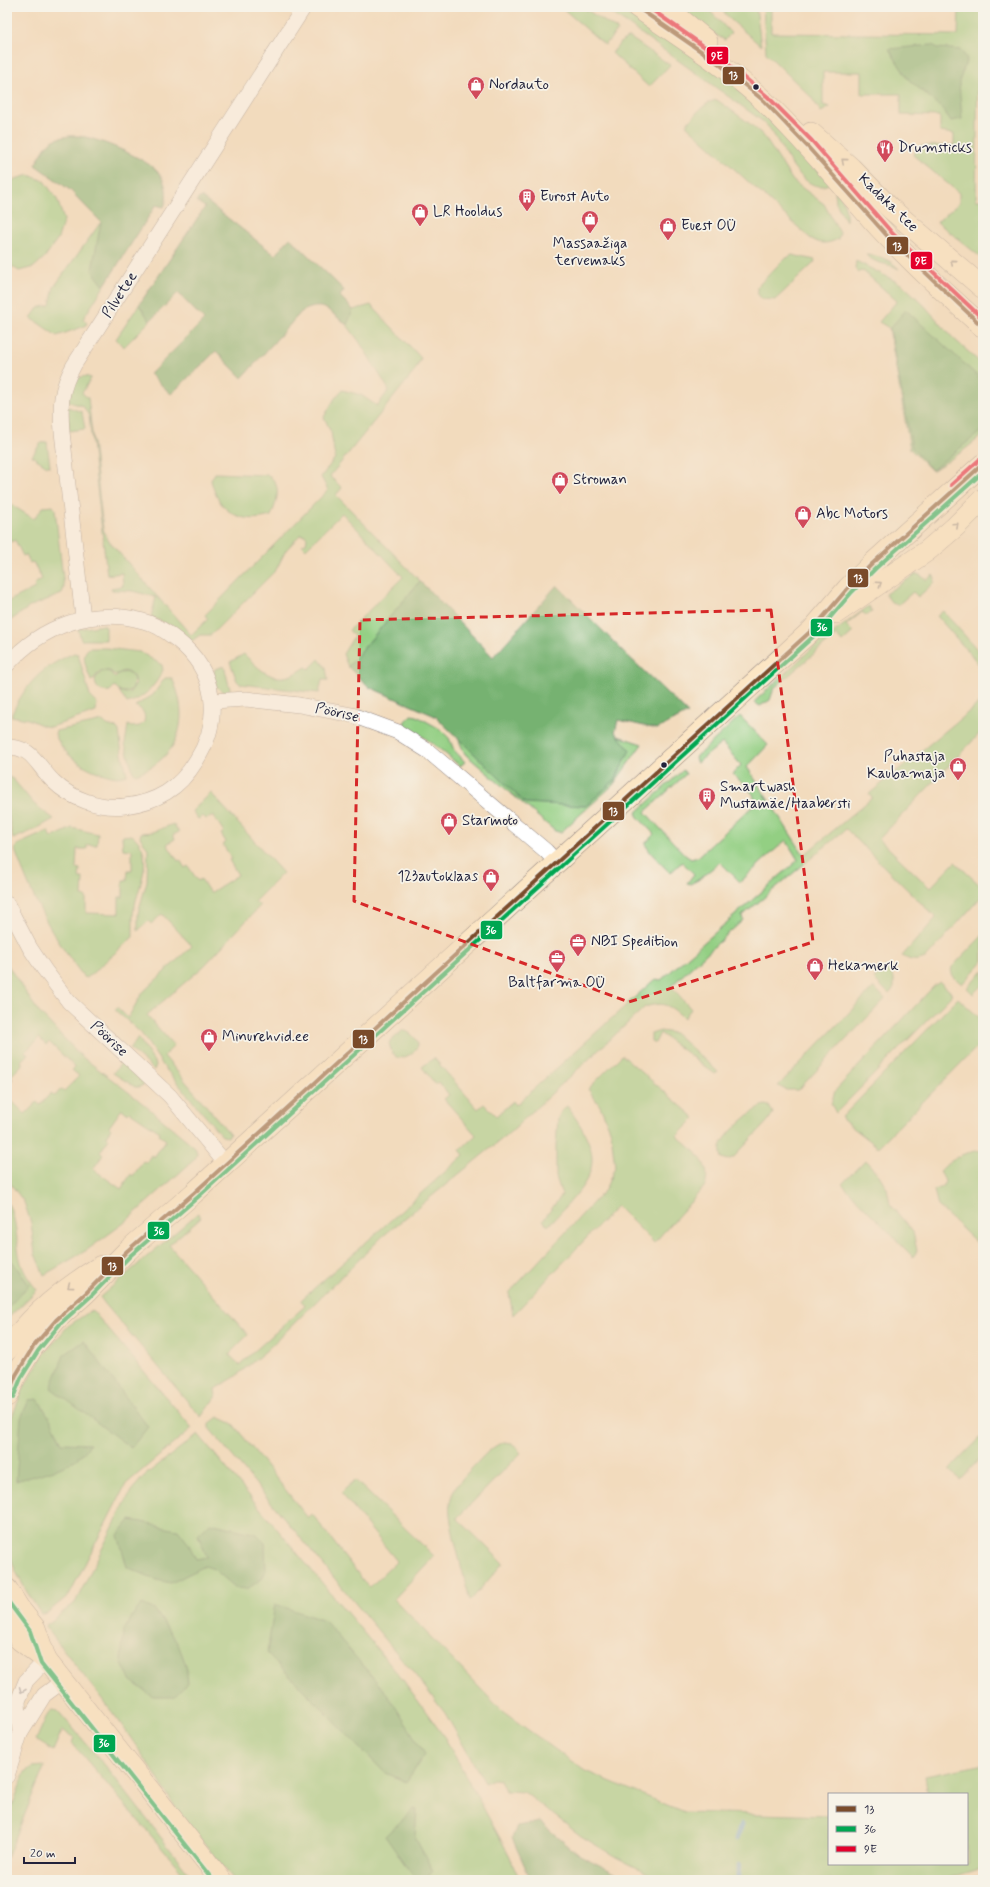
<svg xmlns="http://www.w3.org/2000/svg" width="990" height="1887" font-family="Mynerve,sans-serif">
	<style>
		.green { fill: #93cf83; stroke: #5a785f; fill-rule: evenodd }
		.forest { fill: #76b271; stroke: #4c6a56 }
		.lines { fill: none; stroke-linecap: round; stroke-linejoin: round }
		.stream { stroke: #65aada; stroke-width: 5 }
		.minor-casing { stroke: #8a7e7c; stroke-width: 16 }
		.secondary-casing { stroke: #8a7e7c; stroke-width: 22 }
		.minor { stroke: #fff; stroke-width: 15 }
		.secondary { stroke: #fce6c4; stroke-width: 21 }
		.bus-1-casing { stroke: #f7f3e8; stroke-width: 7 }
		.bus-2-casing { stroke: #f7f3e8; stroke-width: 7 }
		.bus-3-casing { stroke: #f7f3e8; stroke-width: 7 }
		.bus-1 { stroke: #7a4b2a; stroke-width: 4 }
		.bus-2 { stroke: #00a651; stroke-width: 4 }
		.bus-3 { stroke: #e4002b; stroke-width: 4 }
		.oneway { stroke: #9a8e86 }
		.oneway2 { stroke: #9c9ca7 }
		.marked { fill: none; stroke: #d62828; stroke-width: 3; stroke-dasharray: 8 5; stroke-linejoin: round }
		.bus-dot { fill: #22223b; stroke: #f7f3e8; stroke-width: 1.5 }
		.labels { text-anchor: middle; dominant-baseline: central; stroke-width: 3.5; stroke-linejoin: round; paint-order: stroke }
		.poi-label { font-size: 15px; fill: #22223b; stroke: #f7f3e8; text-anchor: start }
		.street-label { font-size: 15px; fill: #22223b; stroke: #f7f3e8 }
		.line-badge { stroke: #f7f3e8; stroke-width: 1.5 }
		.badge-label { font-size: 11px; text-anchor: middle; font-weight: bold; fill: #fff }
	</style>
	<rect width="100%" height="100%" fill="#f7f3e8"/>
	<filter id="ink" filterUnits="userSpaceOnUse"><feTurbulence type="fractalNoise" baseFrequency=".025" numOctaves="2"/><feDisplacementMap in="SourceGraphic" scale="8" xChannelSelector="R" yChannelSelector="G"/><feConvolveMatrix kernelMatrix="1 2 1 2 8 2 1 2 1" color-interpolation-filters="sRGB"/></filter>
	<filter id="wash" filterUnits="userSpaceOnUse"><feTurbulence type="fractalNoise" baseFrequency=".012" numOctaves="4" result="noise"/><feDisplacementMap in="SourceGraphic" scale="16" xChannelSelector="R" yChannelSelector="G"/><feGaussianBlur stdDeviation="0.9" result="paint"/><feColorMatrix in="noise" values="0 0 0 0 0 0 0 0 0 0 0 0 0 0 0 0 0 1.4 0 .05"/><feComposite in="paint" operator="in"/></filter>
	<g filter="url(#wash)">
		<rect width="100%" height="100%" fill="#f2dbbd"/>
		<g class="green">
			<path d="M561,7H582L618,30L605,45Z"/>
			<path d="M601,7H620L720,71L832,182C805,201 783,148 772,132C769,127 765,123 761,120L629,25Z"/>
			<path d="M675,7H706L731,33L725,40L691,21Z"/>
			<path d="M719,7H756L761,46L731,20Z"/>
			<path d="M763,7H771V33L958,35L959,7H983V62L978,63L976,200H983V259L937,222L959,203V193L913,155L920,146L954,145V134L940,132V116L901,115V94H862V72H823V105L830,107L821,112L811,97L766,53Z"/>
			<path d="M629,37L670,65L649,87L612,53L622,41Z"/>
			<path d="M717,100L749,123L763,135L793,181L824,204L840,233L838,239C827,244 821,245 810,238L686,125C695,115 704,102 717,100Z"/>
			<path d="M70,136C76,136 83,136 89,138C106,142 143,158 156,170C166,180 169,195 164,207L156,205L83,319L87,323L85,326L57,336L31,318L38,308L50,305L54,287L101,222L70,190L35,165C47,146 46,139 70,136Z"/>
			<path d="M29,175L44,181L57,199L64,220L58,238L45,257L34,267L19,271L7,263V185L15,179Z"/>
			<path d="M835,191C844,199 847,209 846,221L836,203Z"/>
			<path d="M201,197L275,255L290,238L344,290L340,296L353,310L371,305L421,358L414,372L330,476L342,488L336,495L420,581L348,667L343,654L354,636L349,630L403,577L342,513L306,549L302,545L306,543L307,538L305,535H300L286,550L276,570L211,635H200L190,642L172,626L151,617L156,597L132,591L112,590L111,588L123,586L122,573L107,575L89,416L83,406L69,402C69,389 76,371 91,378L82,393L88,398L103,529L108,540L191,635L208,619L205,615L328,490L321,477L335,458L331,432L324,417L335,398L342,390L361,395L377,406L389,390L359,341L347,325L323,306H312L301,312L242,378L216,351L171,394L150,374L204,320L178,293L124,347L116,339L205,207L196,201Z"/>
			<path d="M792,255L815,260V262L775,300L762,299L757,293V287L783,260Z"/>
			<path d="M866,255C880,256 889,259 899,269C887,262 878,266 866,255Z"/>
			<path d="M856,261L903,285L923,304L953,338L983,365V435L960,453L932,471L910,449L889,328L879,322L897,301L862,270L859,273L855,269Z"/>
			<path d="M68,407L82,412L85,429L69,431Z"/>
			<path d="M44,442H47L50,466H47L32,456L40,444Z"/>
			<path d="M215,473L267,475C283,483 277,502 271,516C239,525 218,511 211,480Z"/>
			<path d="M7,502L34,519L43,507L53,506L55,509L64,587L62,594L31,606L7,623V602L35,588L34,584L42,579L33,562L30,563L26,555L23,556L15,540L11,542L7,533Z"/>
			<path d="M916,574L920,575L927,580L933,575L935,578L934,583L918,597L913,592L898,605L892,603L885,594Z"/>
			<path d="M869,606L872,612L866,615L862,612L846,625L853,632L842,642L836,635L774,688L770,700L760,706L754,702L810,650Z"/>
			<path d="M943,611L983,656V669L937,616Z"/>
			<path d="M103,625L106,627V640H81L78,629Z"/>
			<path d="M89,648H106L140,652L162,665L163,670C156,685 144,699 127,703L119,691L125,693L130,692L136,684L132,674L124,671L115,675L110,671H100L93,680L91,681C88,671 79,655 89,648Z"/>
			<path d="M74,653L78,654L90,696L97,703L96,712L51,727L44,726L28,719L11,716C25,684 42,667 74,653Z"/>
			<path d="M244,654C265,675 278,687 306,667L309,669L319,659L326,668L328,680H322L319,693L240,684L237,681L230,662Z"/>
			<path d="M224,666L231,693C218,693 210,682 215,669Z"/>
			<path d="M105,671L110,672L115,678L120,673L129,672L134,679L133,688C126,694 120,693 115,686L110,691C100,693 95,688 95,679L101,672Z"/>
			<path d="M165,678H172C191,718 180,758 136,774L133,772L125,744L128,725L131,727L140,726L144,722C146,714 143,709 135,706L153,695Z"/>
			<path d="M983,700V730L879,839L930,888L955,862L982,887L981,897L927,957C917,962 911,961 902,956L936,918L846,829L742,916L743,920L671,986L691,1009L684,1018C669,1005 664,1001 645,1007L508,1134L383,1236L267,1350L235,1377L215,1389L216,1396L201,1417L105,1304L100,1297L198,1213L201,1217L169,1245L248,1335L229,1354L239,1365L305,1306L301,1300L464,1155L460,1150L476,1135L444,1099L449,1095L439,1082L435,1084L422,1067L434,1058L478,1109L484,1104L496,1116L513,1101L516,1105L655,979L661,980L798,860L786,840L740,882L720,862L698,880L690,884L687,883L694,874L682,862L670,873L651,853L645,844L654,834L638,817L636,813L683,770L686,774L645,812L685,855L691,859L698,857L753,806L755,801L753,794L733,774L741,765L722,743L697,763L695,758L740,716L768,745L747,767L804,855L872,798L869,794Z"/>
			<path d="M411,715L417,716L440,729L449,738L454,750L465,762L460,766C442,751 426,736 404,726L405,721Z"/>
			<path d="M103,721L107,725L117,728L119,731L122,754L127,774C122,778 114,777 108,775C87,770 63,756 55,734L56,731Z"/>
			<path d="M457,736L525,803L586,806L615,780L630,750L618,736L642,744L613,785L561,832L555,831L465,754Z"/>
			<path d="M7,776L13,779L34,804L54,819L34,830L13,839L7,807Z"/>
			<path d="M211,793L283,873L255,901L260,906L204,966L147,1015L174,1046L164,1056L230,1134L228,1137L222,1136L164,1067L141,1033L115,1010L117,1007L128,1018L142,993L192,946L162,914L151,924L148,921L138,931V913L147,881L148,849L140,837L141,833L153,832L173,824L179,832L173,835L175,839L167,844L178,861L180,860L185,868L188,866L198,881L201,879L210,893L238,875L229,860L232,859L223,845L226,842L221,834L224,832L213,815L206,819L203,816L198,819L192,811Z"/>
			<path d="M72,828L98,834L97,845H87V849H77L76,868L80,869L79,878H83L82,896L86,897V913L119,914V897H123V880H127L128,870H132V850L123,849L122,836L132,835C158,855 136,889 133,915C133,922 133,929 133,937L87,978L84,977C51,935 33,900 15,850L17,845L48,831L51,838Z"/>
			<path d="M983,935V961L962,984C956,979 949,975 952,967Z"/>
			<path d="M7,964L38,1011L81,1056L135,1097L195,1147L197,1153L195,1159L124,1223L87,1250L44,1275L35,1254L31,1223L24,1202L7,1179V1096L25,1114L37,1102L40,1105L51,1093L55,1096L61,1089L64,1091L79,1076L72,1070L75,1067L49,1042L46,1045L39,1038L25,1052L28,1054L21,1061L23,1064L10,1077L13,1079L7,1085ZM122,1109L128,1114L130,1112L160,1132L159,1135L166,1140L154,1157L151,1155L146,1163L143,1161L133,1176L131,1174L121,1189L93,1169L103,1155L100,1152L109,1139L106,1136L111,1129L109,1127Z"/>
			<path d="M886,966L894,978V988L889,994L874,979Z"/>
			<path d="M983,971V984L973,994L967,988Z"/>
			<path d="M940,982L953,994L836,1113L831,1104L835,1091L935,985Z"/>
			<path d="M874,987L885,999L798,1090H786L778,1086Z"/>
			<path d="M958,998L983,1021V1041L878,1147L843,1120L842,1117Z"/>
			<path d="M403,1030C410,1032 418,1039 418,1045C415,1053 406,1058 398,1058L392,1053L389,1043Z"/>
			<path d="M660,1031L675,1033L718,1072L715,1074L660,1033L655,1043L651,1041V1034Z"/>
			<path d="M138,1037L156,1065L154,1070L130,1049Z"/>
			<path d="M622,1055L695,1118L677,1136C692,1149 713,1163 705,1186L654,1243L617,1206L513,1315L509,1293L605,1190L615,1167L611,1132L600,1106L588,1089Z"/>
			<path d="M122,1062L145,1083L140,1087H135L113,1073Z"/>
			<path d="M765,1105L769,1106L773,1113L768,1121L734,1157L728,1160L722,1158C720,1152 720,1148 723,1142C727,1133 755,1107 765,1105Z"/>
			<path d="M567,1106C611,1165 592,1178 548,1226L543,1220L562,1195L556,1177V1145L558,1118L562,1110Z"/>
			<path d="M983,1150V1241L976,1242L938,1206L934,1190L943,1187L945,1181L940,1171C955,1156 962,1153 983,1150Z"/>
			<path d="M865,1160L879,1175L887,1188L890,1204L913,1232L917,1251L913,1257L842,1184Z"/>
			<path d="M7,1202C19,1221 15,1242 21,1263C24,1273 30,1281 37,1290L7,1319V1308L29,1285L7,1254Z"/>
			<path d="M92,1310L192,1428L126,1484L69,1595L47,1613L41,1614L27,1592L15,1570L7,1545V1438L11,1419L24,1387L43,1355L68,1326Z"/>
			<path d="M218,1417L233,1424L308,1518L312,1514L369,1588L397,1561L341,1493L355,1480L434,1556L394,1599L502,1711L585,1771L684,1812L829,1816V1864H967V1794H928L925,1776L980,1765L983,1762V1868L942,1880H661L616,1857L581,1836L524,1792L506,1791L500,1780L493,1779L485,1783L445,1713L416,1676L209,1428V1424Z"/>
			<path d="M198,1434L403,1680L445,1738L507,1851L520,1880H234L175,1807L152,1769L119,1721L45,1626L75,1603L131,1491L144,1476Z"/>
			<path d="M983,1435V1455L960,1480L949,1470Z"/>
			<path d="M504,1442L512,1443L521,1453L457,1518L503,1563L470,1601C466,1582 446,1517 450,1502C453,1487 463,1478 473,1467C483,1457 490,1447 504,1442Z"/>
			<path d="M52,1710L58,1711L104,1764L194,1880H189L72,1743L74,1737L62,1730L53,1751L36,1740L48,1713Z"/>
			<path d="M45,1766L43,1770L7,1858V1820L25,1772L33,1767Z"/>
		</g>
		<g class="forest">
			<path d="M932,45L938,48L961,50L967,59L959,82L962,119L951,121L942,108L908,79L889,49Z"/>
			<path d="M70,136C76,136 83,136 89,138C106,142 143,158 156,170C166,180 169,195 164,207L156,205L104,286L92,270L101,222L70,190L35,165C47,146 46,139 70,136Z"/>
			<path d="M201,197L275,255L290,238L344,290L340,296L353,310L347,325C329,311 324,300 301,312L242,378L216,351L171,394L150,374L204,320L178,293L150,321L139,305L205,207L196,201Z"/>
			<path d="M906,310L983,381V430L932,470L912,448L890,328Z"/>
			<path d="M420,581L493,657L557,585L627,655L688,713L657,729L618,720L615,732L630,750L615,780L586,806L525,803L435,716L369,687L348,667Z"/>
			<path d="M7,1254L29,1285L7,1308Z"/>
			<path d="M84,1341L148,1427L131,1448L51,1388L64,1355Z"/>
			<path d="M38,1399L51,1420L62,1443L90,1444C76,1469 41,1473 16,1481L21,1418L29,1400Z"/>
			<path d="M130,1520C147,1522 161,1528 178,1530L188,1543L196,1559L207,1557L198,1535L210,1523L257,1534L265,1543L266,1570L262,1579L247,1589L236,1588L214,1569L205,1566L171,1583L157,1580L127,1567L118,1535Z"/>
			<path d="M142,1604L155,1610L178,1644L186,1665L188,1683L174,1697H153L130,1680L121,1661L124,1630L135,1612Z"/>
			<path d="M275,1604L325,1621L388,1695L425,1754L406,1782L384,1772L267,1653Z"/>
			<path d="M414,1809L417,1810L415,1837L433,1871L425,1880H416L385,1836Z"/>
			<path d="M540,1822L578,1854L629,1880H531L512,1838L517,1826Z"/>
		</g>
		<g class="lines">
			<g class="stream">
				<path d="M737,1839L742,1824"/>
				<path d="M739,1865V1880"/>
			</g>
		</g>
	</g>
	<g filter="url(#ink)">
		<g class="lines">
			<g class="minor-casing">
				<g id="minor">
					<path d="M83,618L62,432C60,405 60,390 74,365L304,7"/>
					<path d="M7,665C41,626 92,607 143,621C156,624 167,632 177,640C216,671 223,719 196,761C179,789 157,802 125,806C100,809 71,799 53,781C36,765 34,747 7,747"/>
					<path d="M213,701L246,699L299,705L352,715L398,732L428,751L546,851L557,863"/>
					<path d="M7,904L30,948L44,969L69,1002L170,1096L226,1164"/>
					<path d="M20,1734L44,1695L63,1681"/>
					<path d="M7,1776L20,1734L18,1701L26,1681L46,1660"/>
				</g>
			</g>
			<g class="secondary-casing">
				<g id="secondary">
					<path d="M637,7C680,37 725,65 764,101C804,139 839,182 876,224C910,261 946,294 983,327"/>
					<path d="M666,7L707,41"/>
					<path d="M811,133L851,168L891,209L983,288"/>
					<path d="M836,613L927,551L955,527L983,499"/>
					<path d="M7,1350C30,1315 65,1288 101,1266"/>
					<path d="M7,1396L16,1375L33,1347L56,1320L86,1293L127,1251L194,1193L812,630L848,588L872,564L983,464"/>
					<path d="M7,1589L19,1608L35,1628L46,1660"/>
					<path d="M7,1621L20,1640L46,1660L221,1880"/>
				</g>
			</g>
			<use href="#minor" class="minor"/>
			<use href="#secondary" class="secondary"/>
			<g class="bus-1-casing">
				<g id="bus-1">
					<path d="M637,7L718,63L764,101L807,146L889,238L983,327"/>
					<path d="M7,1396L16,1375L33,1347L56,1320L86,1293L127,1251L194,1193L812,630L848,588L872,564L983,464"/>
				</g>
			</g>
			<g class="bus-2-casing">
				<g id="bus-2">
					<path d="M13,1398L21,1378L38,1351L60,1324L90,1297L131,1255L198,1197L816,634L852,592L876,568L983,472"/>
					<path d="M7,1600L30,1631L41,1664L213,1880"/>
				</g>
			</g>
			<g class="bus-3-casing">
				<g id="bus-3">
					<path d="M648,7L722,59L768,97L812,141L893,234L983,319"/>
					<path d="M951,485L979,460"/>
				</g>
			</g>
			<use href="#bus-1" class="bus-1"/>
			<use href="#bus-2" class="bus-2"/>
			<use href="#bus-3" class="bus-3"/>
		</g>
		<defs><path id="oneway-chevron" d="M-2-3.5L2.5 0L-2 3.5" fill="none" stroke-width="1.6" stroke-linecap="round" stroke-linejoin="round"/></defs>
		<g class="oneway">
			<use href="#oneway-chevron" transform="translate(844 161) rotate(-139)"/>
			<use href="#oneway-chevron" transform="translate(953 262) rotate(-140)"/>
			<use href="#oneway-chevron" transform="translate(956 525) rotate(-43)"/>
			<use href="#oneway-chevron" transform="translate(879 584) rotate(-34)"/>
			<use href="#oneway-chevron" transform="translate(70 1286) rotate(143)"/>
		</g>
		<use class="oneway2" href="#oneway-chevron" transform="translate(22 1690) rotate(112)"/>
	</g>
	<path d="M0 0H990V1887H0ZM771,610L813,942L629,1002L354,901L360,620Z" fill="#f2dbbd" fill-opacity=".55" fill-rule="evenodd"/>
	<path class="marked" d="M771,610L813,942L629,1002L354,901L360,620Z"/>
	<defs>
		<g id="shop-pin" transform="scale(0.9)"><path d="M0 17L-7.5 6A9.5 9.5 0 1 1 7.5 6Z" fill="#d1495b" stroke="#f7f3e8"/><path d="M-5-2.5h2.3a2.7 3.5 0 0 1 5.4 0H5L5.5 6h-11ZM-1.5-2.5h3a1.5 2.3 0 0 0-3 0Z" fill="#fff"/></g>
		<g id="restaurant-pin" transform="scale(0.9)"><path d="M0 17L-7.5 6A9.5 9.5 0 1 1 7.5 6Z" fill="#d1495b" stroke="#f7f3e8"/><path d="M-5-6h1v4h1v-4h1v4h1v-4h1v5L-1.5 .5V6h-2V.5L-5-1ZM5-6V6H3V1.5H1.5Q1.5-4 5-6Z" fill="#fff"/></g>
		<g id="building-pin" transform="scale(0.9)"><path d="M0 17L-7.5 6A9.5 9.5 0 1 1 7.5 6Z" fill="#d1495b" stroke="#f7f3e8"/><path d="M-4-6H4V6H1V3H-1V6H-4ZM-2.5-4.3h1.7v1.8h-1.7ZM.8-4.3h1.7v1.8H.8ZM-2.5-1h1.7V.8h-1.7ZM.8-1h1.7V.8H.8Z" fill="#fff"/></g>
		<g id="office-pin" transform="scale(0.9)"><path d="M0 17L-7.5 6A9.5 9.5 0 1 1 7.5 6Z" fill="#d1495b" stroke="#f7f3e8"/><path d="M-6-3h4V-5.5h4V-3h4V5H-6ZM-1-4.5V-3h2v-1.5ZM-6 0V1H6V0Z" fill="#fff"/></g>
	</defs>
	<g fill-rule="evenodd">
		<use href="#shop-pin" x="476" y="85"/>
		<use href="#restaurant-pin" x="885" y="148"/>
		<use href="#building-pin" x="527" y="197"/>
		<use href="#shop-pin" x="420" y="212"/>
		<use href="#shop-pin" x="590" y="219"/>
		<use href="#shop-pin" x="668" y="226"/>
		<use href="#shop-pin" x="560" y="480"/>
		<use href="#shop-pin" x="803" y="514"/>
		<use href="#shop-pin" x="958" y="766"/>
		<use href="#building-pin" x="707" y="796"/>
		<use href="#shop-pin" x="449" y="821"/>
		<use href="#shop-pin" x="491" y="877"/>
		<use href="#office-pin" x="578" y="942"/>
		<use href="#office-pin" x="557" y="958"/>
		<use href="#shop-pin" x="815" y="966"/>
		<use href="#shop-pin" x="209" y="1037"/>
	</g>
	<g class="bus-dot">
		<circle cx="756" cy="87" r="3.5"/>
		<circle cx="664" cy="765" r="3.5"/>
	</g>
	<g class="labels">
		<g class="poi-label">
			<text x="489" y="85">Nordauto</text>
			<text x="898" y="148">Drumsticks</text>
			<text x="540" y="197">Eurost Auto</text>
			<text x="433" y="212">LR Hooldus</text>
			<text x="681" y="226">Euest OÜ</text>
			<text x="590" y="244" text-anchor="middle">Massaažiga<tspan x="590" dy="17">tervemaks</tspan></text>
			<text x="573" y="480">Stroman</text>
			<text x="816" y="514">Abc Motors</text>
			<text x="945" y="757" text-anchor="end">Puhastaja<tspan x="945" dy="17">Kaubamaja</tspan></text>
			<text x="720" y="787">Smartwash<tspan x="720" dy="17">Mustamäe/Haabersti</tspan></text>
			<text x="462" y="821">Starmoto</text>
			<text x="478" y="877" text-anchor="end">123autoklaas</text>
			<text x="591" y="942">NBI Spedition</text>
			<text x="828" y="966">Hekamerk</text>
			<text x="557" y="983" text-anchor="middle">Baltfarma OÜ</text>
			<text x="222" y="1037">Minurehvid.ee</text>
		</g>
		<g class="street-label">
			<text transform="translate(888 203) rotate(44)">Kadaka tee</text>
			<text transform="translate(120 295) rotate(-57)">Pilvetee</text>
			<text transform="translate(337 713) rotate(13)">Pöörise</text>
			<text transform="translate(109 1039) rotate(43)">Pöörise</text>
		</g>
	</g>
	<g class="line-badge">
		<rect x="706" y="46" width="23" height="19" rx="4" fill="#e4002b"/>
		<rect x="722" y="66" width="23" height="19" rx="4" fill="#7a4b2a"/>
		<rect x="886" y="236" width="23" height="19" rx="4" fill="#7a4b2a"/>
		<rect x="910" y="251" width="23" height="19" rx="4" fill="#e4002b"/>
		<rect x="847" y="568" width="22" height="20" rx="4" fill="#7a4b2a"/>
		<rect x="810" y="618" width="23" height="19" rx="4" fill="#00a651"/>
		<rect x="602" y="801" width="23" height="20" rx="4" fill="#7a4b2a"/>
		<rect x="480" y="920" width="23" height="20" rx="4" fill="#00a651"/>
		<rect x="352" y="1029" width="23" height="20" rx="4" fill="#7a4b2a"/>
		<rect x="147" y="1221" width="23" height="19" rx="4" fill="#00a651"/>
		<rect x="101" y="1256" width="23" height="20" rx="4" fill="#7a4b2a"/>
		<rect x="93" y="1734" width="23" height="19" rx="4" fill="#00a651"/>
	</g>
	<g class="badge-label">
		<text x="717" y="60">9E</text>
		<text x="733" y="79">13</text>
		<text x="897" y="250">13</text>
		<text x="921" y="265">9E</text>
		<text x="858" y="582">13</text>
		<text x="822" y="631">36</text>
		<text x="613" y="815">13</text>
		<text x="491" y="934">36</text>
		<text x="363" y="1043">13</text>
		<text x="159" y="1235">36</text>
		<text x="112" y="1270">13</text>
		<text x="104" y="1747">36</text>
	</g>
	<rect width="990" height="1887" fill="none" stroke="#f7f3e8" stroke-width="24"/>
	<rect x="828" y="1793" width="140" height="72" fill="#f7f3e8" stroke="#a29fa3"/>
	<rect x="836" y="1806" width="20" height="6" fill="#7a4b2a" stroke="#a29fa3"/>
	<text x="864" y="1813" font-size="12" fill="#22223b">13</text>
	<rect x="836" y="1826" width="20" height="6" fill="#00a651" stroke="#a29fa3"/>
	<text x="864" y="1833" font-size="12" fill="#22223b">36</text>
	<rect x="836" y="1846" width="20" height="6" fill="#e4002b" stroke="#a29fa3"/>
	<text x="864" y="1853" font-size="12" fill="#22223b">9E</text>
	<path d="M24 1857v6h51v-6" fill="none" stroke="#22223b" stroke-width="2"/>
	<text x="30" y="1857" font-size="12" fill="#22223b" stroke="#f7f3e8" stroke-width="3" paint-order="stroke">20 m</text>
</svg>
